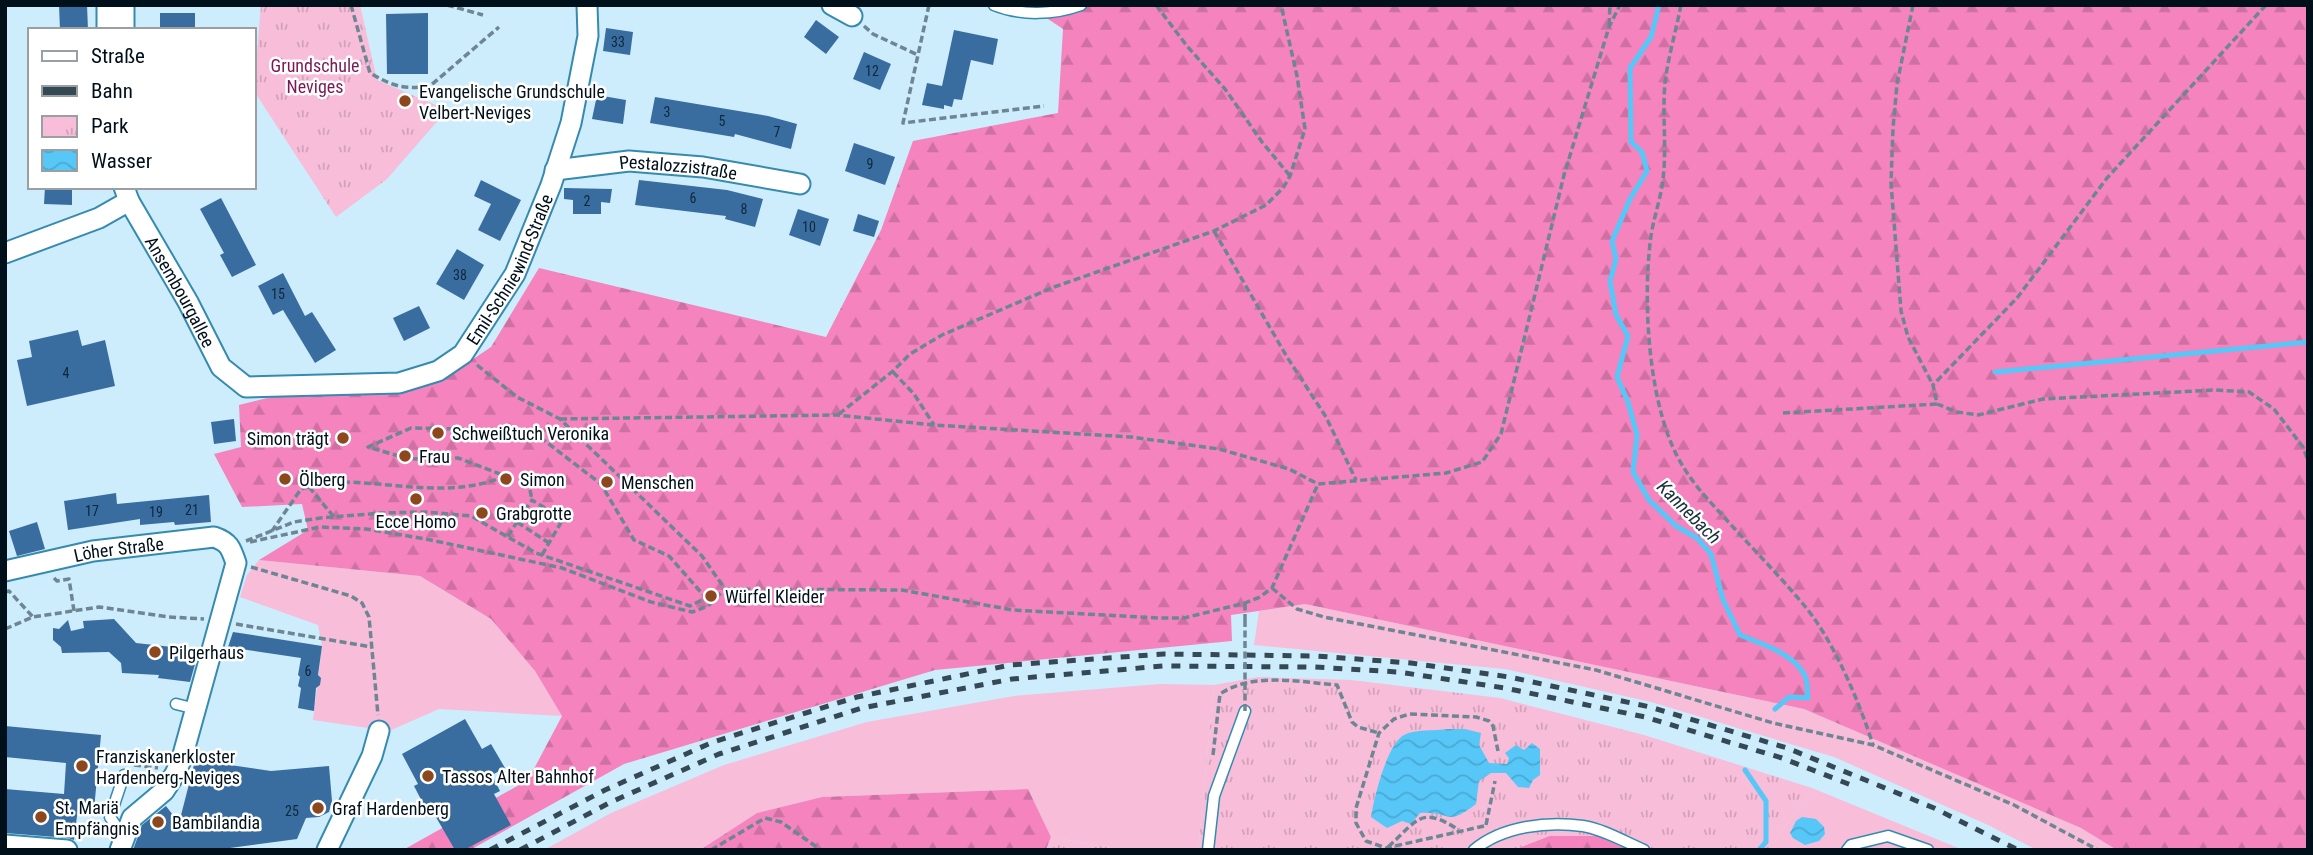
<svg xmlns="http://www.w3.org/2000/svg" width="2313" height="855" font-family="'Roboto Condensed',sans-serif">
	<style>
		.green { fill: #f7bdd9 }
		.forest { fill: url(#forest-firs) }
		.park { fill: url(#park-tufts) }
		.water { fill: url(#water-waves) }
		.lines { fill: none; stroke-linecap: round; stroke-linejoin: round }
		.stream { stroke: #56c7f7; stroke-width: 5 }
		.building { fill: #396d9f }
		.service-casing { stroke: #358baf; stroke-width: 13 }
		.minor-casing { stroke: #358baf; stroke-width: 23 }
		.path { stroke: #6e8693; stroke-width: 3.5; stroke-dasharray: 7 3.5; stroke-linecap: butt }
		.service { stroke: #fff; stroke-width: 10 }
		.minor { stroke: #fff; stroke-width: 19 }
		.rail { stroke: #354954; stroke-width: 5; stroke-dasharray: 9 9; stroke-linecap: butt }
		.path-bridge { stroke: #6e8693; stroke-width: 3.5; stroke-dasharray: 7 3.5; stroke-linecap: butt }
		.poi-dot { fill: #8c471d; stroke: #fff; stroke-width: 2.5 }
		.labels { text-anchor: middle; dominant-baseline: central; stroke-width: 5; stroke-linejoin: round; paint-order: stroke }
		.number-label { font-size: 14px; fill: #0e273b }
		.park-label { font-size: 18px; fill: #7b1754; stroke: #fff }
		.poi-label { font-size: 18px; fill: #00101a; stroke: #fff; text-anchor: start }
		.street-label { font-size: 18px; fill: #00101a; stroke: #fff }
		.water-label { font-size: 19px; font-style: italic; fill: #172f3a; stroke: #fff }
	</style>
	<defs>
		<pattern id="forest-firs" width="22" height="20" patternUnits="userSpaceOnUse" patternTransform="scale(1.75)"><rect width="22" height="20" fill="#f483be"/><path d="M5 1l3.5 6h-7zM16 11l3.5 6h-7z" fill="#cf70a3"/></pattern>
		<pattern id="park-tufts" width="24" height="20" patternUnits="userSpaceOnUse" patternTransform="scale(1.75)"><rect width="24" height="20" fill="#f7bdd9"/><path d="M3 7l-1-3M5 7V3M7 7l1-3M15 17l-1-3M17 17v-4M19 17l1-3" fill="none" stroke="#d2a1ba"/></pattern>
		<pattern id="water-waves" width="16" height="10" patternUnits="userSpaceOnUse" patternTransform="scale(1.75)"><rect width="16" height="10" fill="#56c7f7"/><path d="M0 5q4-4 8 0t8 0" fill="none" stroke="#49aad3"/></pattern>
	</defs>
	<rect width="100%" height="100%" fill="#cdecfc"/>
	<g class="green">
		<path d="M259,560L420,576L491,619L535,671L562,716L439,709L389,731L313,720L322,646L318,625L240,597L247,575Z"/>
		<path d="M1305,604L1804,709L2081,828L2118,850H2037L1986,824L1834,757L1651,702L1505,669L1254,645L1259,611Z"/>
		<path d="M1160,684L1214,685L1198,850H1122L1051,837L1028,789L822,797L757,813L700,850H544L611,813L724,765L867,722L1014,696Z"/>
		<path d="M1812,788L1963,850H1769Z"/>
	</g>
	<g class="forest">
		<path d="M1027,5H2308V850H2117L2081,828L1804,709L1305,604L1231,615L1232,641L935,670L624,764L470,850H403L528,780L562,716L535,671L491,619L420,576L259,560L308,530L302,504L242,507L214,454L241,447L239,405L325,384L454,372L491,347L539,268L826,337L881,230L913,141L1058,113L1063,29Z"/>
		<path d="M1028,789L1051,837L1046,850H700L757,813L822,797Z"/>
		<path d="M1549,836H1599L1628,850H1513Z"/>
	</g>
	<g class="park">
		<path d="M261,5H360L377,80L447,110L387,179L336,217L254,91Z"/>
		<path d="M1258,677L1351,680L1500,698L1644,735L1812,788L1769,850H1628L1598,836H1549L1513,850H1198L1214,685Z"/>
		<path d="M1051,837L1122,850H1046Z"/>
	</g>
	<g class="water">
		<path d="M1448,729H1465L1481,733L1479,745L1489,763L1507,764L1509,758L1505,753L1516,745L1524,750L1532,743L1540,749V775L1533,780L1529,788L1518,787L1506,773H1491L1479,781L1476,804C1445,828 1452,811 1420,813L1411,824L1402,821L1387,828L1371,817C1374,798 1387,744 1404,735C1415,729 1435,731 1448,729Z"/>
		<path d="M1802,817L1816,819L1824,827L1825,834L1819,841L1805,845L1793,838L1790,833L1796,821Z"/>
	</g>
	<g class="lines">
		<g class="stream">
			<path d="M1659,5L1651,37L1630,68L1631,142L1642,152L1647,171L1630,199L1612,241L1616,259L1610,281L1616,315L1628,336L1617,377L1628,402L1637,435L1633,472L1649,500L1676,526L1697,538L1711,554L1723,600L1740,635C1762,644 1795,654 1805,676C1808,683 1807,691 1808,698L1789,697L1775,709"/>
			<path d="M1995,372L2308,342"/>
			<path d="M1745,770L1766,801V842L1759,850"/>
		</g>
	</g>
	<g class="building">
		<path d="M59,5H87L88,30H60Z"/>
		<rect x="160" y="13" width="35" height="17"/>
		<path d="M428,13V74H387L386,14Z"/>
		<path d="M816,20L839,37L826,54L804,37Z"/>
		<path d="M606,28L633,32L630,55L603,51Z"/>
		<path d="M954,30L998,39L993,65L971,60L962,100L954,99L952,107L944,105V109L922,105L927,83L942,86Z"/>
		<path d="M864,52L891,64L880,90L853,79Z"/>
		<path d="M597,95L626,100L623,124L592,119Z"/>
		<path d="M655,97L768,116L797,124L791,149L735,134L734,137L650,123Z"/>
		<path d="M854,143L895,157L885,185L845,171Z"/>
		<path d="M481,180L521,200L500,241L478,230L491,204L474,196Z"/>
		<path d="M639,180L727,190L763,199L755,227L725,219L726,216L635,205Z"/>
		<path d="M45,187H72V205L44,204Z"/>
		<path d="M564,188L612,189L610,203L601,202V214H573V200L564,199Z"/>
		<path d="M221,198L256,265L232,277L220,255L224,253L200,209Z"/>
		<path d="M798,209L829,219L820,246L789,235Z"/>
		<path d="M858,214L879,221L874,237L853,231Z"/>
		<path d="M457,249L484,265L464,300L436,284Z"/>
		<path d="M283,273L305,316L312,312L336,350L315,363L283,310L273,315L258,286Z"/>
		<path d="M419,306L430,328L404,341L393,318Z"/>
		<path d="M78,330L82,346L105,340L115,386L27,406L17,360L32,357L29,341Z"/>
		<path d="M234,419L236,441L214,444L211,422Z"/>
		<path d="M116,493L117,504L209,495L211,522L175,525L174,522L140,525V519L68,530L64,501Z"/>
		<path d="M37,522L45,549L17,556L9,531Z"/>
		<path d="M114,619L136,643L199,650L190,682L158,678L159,675L122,673L121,663L109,652L62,653L61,647L53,640V628L59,629L68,620L71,631L84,628L83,621Z"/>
		<path d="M233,632L322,646L318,675L321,678L320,685L316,688L314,711L298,708L301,688L298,686L300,677L298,675L301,658L228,647Z"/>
		<path d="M465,719L482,749L491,744L505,768L492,775L500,791L494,794L511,825L464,850H455L433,812L429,815L414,786L418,784L402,754Z"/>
		<path d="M5,726L101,735L94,810L78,808L74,840L68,838L5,833V789L64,794L66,763L5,757Z"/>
		<path d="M196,757L223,764L271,771L329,766L332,801L329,812L319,817L306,818L297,839L215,850H133L142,825L166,806L179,823Z"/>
	</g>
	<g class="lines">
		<g class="service-casing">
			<g id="service">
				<path d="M994,5C1021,16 1054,15 1081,5"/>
				<path d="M176,704L196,709"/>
				<path d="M124,838L110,817L124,775"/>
				<path d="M1208,850L1214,796L1245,711"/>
				<path d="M1474,850C1502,826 1548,821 1583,826C1603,829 1625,842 1644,850"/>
				<path d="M1847,850L1851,845L1888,836L1928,850"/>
			</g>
		</g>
		<g class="minor-casing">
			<g id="minor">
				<path d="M107,5V30"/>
				<path d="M124,5V30"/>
				<path d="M832,5L852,16"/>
				<path id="s1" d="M555,170L629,161L703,167L800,184"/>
				<path id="s2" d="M124,187L129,201L188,302L221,367L246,387L399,383L438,371L463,354L515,274L551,185L571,123L588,36L587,5"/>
				<path d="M5,253L99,218L129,201"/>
				<path id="s3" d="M5,571L93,551L214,537C229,542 231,548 236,563L182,758L175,774L164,791L132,818L120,850"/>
				<path d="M5,845L67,850"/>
				<path d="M327,850L372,756L379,731"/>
			</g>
		</g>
		<g class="path">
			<path d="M351,5L370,73C392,86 404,90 430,86L499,27"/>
			<path d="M447,5L483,15"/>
			<path d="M929,5L903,123L1044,106"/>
			<path d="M1156,5L1187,46L1225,89L1262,142L1290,176"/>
			<path d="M1681,5C1676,31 1668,57 1665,83C1662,115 1667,147 1663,179C1661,198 1654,216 1651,236C1642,300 1648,413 1684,468C1695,486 1710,502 1724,517C1750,546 1778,574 1803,604C1833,639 1859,701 1873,745"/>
			<path d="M1913,5L1897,84L1893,128L1891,183L1901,311L1908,337L1933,385"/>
			<path d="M2266,5L2107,178L2017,298L1933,385L1937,404L1957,412L1978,415L2043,399L2215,390L2249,392L2274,409L2303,447L2308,461"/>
			<path d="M1609,25L1610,5"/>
			<path d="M864,26L873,34L918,55"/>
			<path d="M1214,231L1287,357L1326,417L1356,480"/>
			<path d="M477,365L517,397L560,419L702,556L725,589"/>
			<path d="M893,372L914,394L934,425"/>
			<path d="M1783,413L1937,404"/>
			<path d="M839,414L893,371L910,354L942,335L1054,287L1214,231L1266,205L1283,188L1290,176L1305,129L1297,76L1281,5"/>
			<path d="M560,419L837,415L934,425L1131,437L1219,449L1289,469L1318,484L1446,473L1482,462L1501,434L1564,175L1609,27L1620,5"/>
			<path d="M309,487L334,517"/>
			<path d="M530,490L532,500"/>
			<path d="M563,519H574"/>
			<path d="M508,536L517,522"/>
			<path d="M246,541L294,522L320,518L382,513L426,512L471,516L536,553L690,606L706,598L669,556L634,540L601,484L541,438L516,430L411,428L368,447L409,459L458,458L505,476C452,499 394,482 339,482C326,482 313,486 301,489L272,531"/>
			<path d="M250,542L320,527L366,529L426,539L562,568L651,602L692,612L708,606L725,589L902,590L1013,610L1158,618H1184L1245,603L1260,597L1272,588L1318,484"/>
			<path d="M542,555L563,519L532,500L517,522L549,543"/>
			<path d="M251,567L351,596L362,603L369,617L378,715"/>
			<path d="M54,578L57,581L69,579L74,611"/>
			<path d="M1272,588L1297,609L1324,617L1596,670L1773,723L1873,745L2014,805L2098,850"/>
			<path d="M5,592L9,591L33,617"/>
			<path d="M1245,621V603"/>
			<path d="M236,624L372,647"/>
			<path d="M5,629L33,617L99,607L169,617L204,619"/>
			<path d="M1213,755L1220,694C1252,672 1300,682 1337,685L1352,722L1358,727L1379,733"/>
			<path d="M134,765L158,768"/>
			<path d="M1486,825L1495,781"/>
			<path d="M1484,826L1386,848L1366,841L1356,823V808L1379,733L1394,719L1409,714L1476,717L1489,721L1493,726L1498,751"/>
			<path d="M1388,847C1418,820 1420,805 1459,830"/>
			<path d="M711,850L765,818L781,822L821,850"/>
		</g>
		<use href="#service" class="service"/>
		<use href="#minor" class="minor"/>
		<g class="rail">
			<path d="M490,850L605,790L713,742L857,697L1010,665L1164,654L1316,656L1411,663L1509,677L1650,707L1787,748L1934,808L2018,850"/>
			<path d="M520,850L611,802L719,754L862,708L1012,679L1163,666L1314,667L1398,672L1505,688L1645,717L1782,758L1851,785"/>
		</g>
		<path class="path-bridge" d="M1245,711V621"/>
	</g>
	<g class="poi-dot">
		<circle cx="405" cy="101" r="7"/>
		<circle cx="438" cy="433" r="7"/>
		<circle cx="343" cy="438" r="7"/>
		<circle cx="405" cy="456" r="7"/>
		<circle cx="285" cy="479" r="7"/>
		<circle cx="506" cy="479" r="7"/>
		<circle cx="607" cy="482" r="7"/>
		<circle cx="416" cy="499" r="7"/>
		<circle cx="482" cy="513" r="7"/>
		<circle cx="711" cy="596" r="7"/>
		<circle cx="155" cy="652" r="7"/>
		<circle cx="82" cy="766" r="7"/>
		<circle cx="428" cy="776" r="7"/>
		<circle cx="318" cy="808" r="7"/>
		<circle cx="41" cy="817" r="7"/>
		<circle cx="158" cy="822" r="7"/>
	</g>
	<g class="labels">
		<g class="number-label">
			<text x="618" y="42">33</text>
			<text x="872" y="71">12</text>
			<text x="667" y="112">3</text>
			<text x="722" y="121">5</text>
			<text x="777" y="132">7</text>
			<text x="870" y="164">9</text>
			<text x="693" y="198">6</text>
			<text x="587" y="201">2</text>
			<text x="744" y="209">8</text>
			<text x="809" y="227">10</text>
			<text x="460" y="275">38</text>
			<text x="278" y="294">15</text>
			<text x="66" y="373">4</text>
			<text x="192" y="510">21</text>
			<text x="92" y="511">17</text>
			<text x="156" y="512">19</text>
			<text x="308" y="671">6</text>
			<text x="292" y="811">25</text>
		</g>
		<g class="park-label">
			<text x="315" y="65">Grundschule<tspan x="315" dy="21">Neviges</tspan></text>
		</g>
		<g class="poi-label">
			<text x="419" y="91">Evangelische Grundschule<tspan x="419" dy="21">Velbert-Neviges</tspan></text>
			<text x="452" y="433">Schweißtuch Veronika</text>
			<text x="329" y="438" text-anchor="end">Simon trägt</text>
			<text x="419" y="456">Frau</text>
			<text x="299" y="479">Ölberg</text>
			<text x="520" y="479">Simon</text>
			<text x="621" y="482">Menschen</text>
			<text x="496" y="513">Grabgrotte</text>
			<text x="416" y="521" text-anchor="middle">Ecce Homo</text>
			<text x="725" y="596">Würfel Kleider</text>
			<text x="169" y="652">Pilgerhaus</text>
			<text x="96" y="756">Franziskanerkloster<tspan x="96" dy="21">Hardenberg-Neviges</tspan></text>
			<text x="442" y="776">Tassos Alter Bahnhof</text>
			<text x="55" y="807">St. Mariä<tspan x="55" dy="21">Empfängnis</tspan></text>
			<text x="332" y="808">Graf Hardenberg</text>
			<text x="172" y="822">Bambilandia</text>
		</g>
		<g class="street-label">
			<text stroke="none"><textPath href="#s1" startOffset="124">Pestalozzistraße</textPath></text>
			<text stroke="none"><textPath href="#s2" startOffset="558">Emil-Schniewind-Straße</textPath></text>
			<text stroke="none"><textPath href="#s2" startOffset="119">Ansembourgallee</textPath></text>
			<text stroke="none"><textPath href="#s3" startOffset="116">Löher Straße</textPath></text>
		</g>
		<g class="water-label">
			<text transform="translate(1689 512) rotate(45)">Kannebach</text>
		</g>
	</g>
	<rect width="2313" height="855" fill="none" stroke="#00101a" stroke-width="14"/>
	<rect x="28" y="28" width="228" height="161" fill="#ffffff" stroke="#999fa3" stroke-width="2"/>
	<rect x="42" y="51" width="35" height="10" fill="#ffffff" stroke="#999fa3" stroke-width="2"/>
	<text x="91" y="63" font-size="21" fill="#00101a">Straße</text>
	<rect x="42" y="86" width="35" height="10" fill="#354954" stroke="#999fa3" stroke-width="2"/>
	<text x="91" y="98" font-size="21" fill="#00101a">Bahn</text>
	<rect x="42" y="116" width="35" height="21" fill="url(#park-tufts)" stroke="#999fa3" stroke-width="2"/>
	<text x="91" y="133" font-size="21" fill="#00101a">Park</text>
	<rect x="42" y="150" width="35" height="21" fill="url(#water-waves)" stroke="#999fa3" stroke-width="2"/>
	<text x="91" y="168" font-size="21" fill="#00101a">Wasser</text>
</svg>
